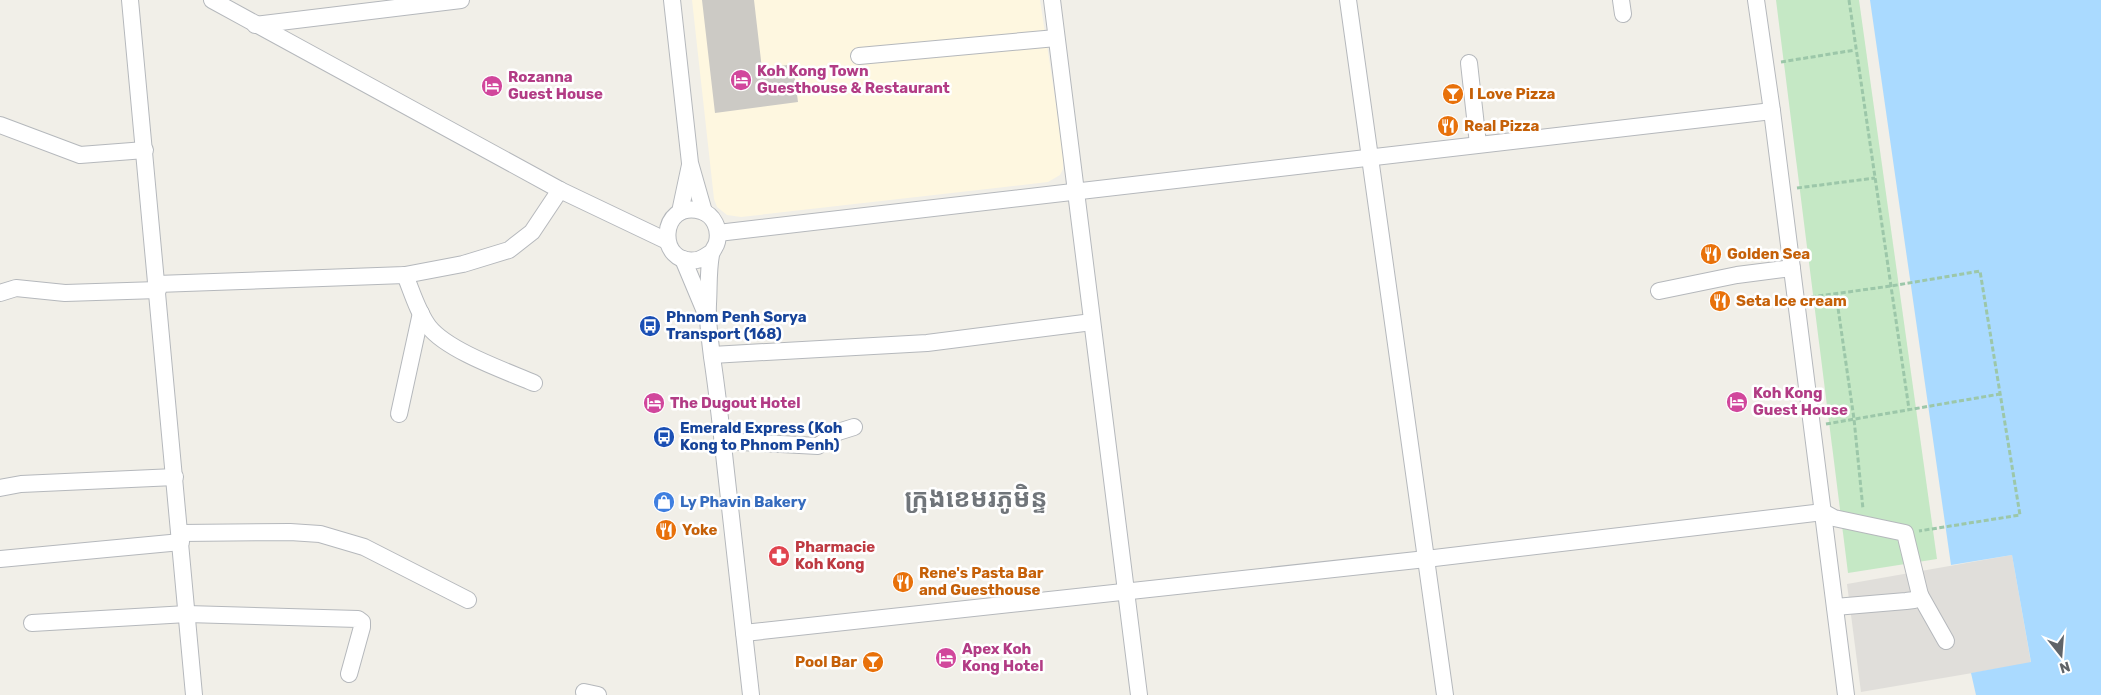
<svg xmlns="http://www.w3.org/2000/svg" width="2101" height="695" font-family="Rubik,'Noto Sans Khmer',sans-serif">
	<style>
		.commercial { fill: #fef7e0 }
		.industrial { fill: #e0deda }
		.green { fill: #c5e8c5 }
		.water { fill: #aadaff }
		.building { fill: #cccac5 }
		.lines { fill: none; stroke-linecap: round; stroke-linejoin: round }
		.minor-casing { stroke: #b5b8bc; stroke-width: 18 }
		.path { stroke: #9cc7a9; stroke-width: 3; stroke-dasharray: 5 2.5; stroke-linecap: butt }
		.minor { stroke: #fff; stroke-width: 16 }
		.labels { text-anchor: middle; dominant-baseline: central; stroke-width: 5; stroke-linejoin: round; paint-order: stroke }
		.hotel-label { font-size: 15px; font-weight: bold; fill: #b23c85; stroke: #fff; text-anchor: start }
		.food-label { font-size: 15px; font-weight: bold; fill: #c56008; stroke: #fff; text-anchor: start }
		.transit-label { font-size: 15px; font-weight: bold; fill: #164399; stroke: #fff; text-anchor: start }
		.shop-label { font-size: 15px; font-weight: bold; fill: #366cbe; stroke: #fff; text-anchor: start }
		.health-label { font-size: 15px; font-weight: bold; fill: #be3a42; stroke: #fff; text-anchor: start }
		.town-label { font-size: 25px; font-weight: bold; fill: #70757a; stroke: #fff }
	</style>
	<rect width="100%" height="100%" fill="#f1efe8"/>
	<path class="commercial" d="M692,0H1040L1063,150V169L1060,175L1048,182L741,217L727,215L717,207L714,199Z"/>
	<path class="industrial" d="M2012,555L2031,663L1861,692L1847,584Z"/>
	<path class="green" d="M1776,0H1859L1937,559L1848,573Z"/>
	<path class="water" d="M1870,0H2101V695H1976L1971,673L2031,662L2012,555L1951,565Z"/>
	<path class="building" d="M702,0H754L762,69L793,64L798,102L715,113Z"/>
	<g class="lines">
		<g class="minor-casing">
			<g id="minor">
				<path d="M130,0L194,695"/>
				<path d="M212,0L560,190L667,241"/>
				<path d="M672,0L690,163L704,212"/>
				<path d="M1052,0L1139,695"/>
				<path d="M1348,0L1445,695"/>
				<path d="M1621,0L1623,14"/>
				<path d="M1756,0L1772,111L1846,695"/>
				<path d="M255,25L461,0"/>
				<path d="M859,56L1056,38"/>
				<path d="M1469,63L1478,144"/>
				<path d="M0,125L80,155L145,150"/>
				<path d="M680,212L690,165"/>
				<path d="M718,233L1772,111"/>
				<path d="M711,253C707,255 702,259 697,260C656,267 658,199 701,211C714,215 720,229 717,242C716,247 712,250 711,255C708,271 709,288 708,304C707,322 710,339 712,357C716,383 719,409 722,436C732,522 741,609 751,695"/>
				<path d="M683,259L706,314"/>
				<path d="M405,275C412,292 418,313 429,327C448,351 506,371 534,383"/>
				<path d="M157,284L405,275L463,264L509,250L532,232L560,190"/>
				<path d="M1659,291L1737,275L1792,268"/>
				<path d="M0,293L16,288L65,293L158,290"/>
				<path d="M712,355L927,343L1092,322"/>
				<path d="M399,414L421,313"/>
				<path d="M722,441L818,446L838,432L854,427"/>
				<path d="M0,488L21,484L175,477"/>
				<path d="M180,533L290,532L320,534L364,547L468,600"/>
				<path d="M0,559L181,542"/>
				<path d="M1835,607L1906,601L1914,600L1920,595L1946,641"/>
				<path d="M32,623L187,614L358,619L362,622V627L349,674"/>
				<path d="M744,633L1426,559L1823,512L1834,518L1905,533L1920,595"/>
				<path d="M584,692L598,695"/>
			</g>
		</g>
		<g class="path">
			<path d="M1849,0L1909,409"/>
			<path d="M1781,62L1855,50"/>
			<path d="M1797,188L1875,178"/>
			<path d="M1836,294L1854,419L1863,509"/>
			<path d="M1811,297L1891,286L1980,271L2020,515L1919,531"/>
			<path d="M1826,424L2000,394"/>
		</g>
		<use href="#minor" class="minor"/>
	</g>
	<defs>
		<g id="hotel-disc" transform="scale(1.125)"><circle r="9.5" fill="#d1479c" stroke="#fff"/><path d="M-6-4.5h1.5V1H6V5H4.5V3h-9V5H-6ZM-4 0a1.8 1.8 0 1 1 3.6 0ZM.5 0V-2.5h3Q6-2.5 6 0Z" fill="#fff"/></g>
		<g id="bar-disc" transform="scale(1.125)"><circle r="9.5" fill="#e8710a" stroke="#fff"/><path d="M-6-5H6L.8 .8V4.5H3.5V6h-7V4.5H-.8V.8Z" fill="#fff"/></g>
		<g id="restaurant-disc" transform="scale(1.125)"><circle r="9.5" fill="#e8710a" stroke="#fff"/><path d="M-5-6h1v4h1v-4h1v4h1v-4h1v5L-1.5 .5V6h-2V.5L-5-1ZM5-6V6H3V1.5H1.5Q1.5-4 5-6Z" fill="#fff"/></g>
		<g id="bus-disc" transform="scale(1.125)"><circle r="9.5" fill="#1a4fb4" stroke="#fff"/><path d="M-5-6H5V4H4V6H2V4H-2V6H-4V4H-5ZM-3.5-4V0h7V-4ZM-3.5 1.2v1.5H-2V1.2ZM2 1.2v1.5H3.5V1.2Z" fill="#fff"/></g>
		<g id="shop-disc" transform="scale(1.125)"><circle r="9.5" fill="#3f7fe0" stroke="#fff"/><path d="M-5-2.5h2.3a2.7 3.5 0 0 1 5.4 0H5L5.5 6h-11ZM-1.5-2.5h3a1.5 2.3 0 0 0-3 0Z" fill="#fff"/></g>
		<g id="pharmacy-disc" transform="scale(1.125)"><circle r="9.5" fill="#e0444e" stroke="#fff"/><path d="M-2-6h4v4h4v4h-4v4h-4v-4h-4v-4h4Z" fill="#fff"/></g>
	</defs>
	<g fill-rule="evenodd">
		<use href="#hotel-disc" x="741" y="80"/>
		<use href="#hotel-disc" x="492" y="86"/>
		<use href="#bar-disc" x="1453" y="94"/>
		<use href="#restaurant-disc" x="1448" y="126"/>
		<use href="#restaurant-disc" x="1711" y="254"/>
		<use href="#restaurant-disc" x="1720" y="301"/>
		<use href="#bus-disc" x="650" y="326"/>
		<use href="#hotel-disc" x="1737" y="402"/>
		<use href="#hotel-disc" x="654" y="403"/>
		<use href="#bus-disc" x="664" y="437"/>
		<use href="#shop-disc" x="664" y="502"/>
		<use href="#restaurant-disc" x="666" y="530"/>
		<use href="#pharmacy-disc" x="779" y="556"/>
		<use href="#restaurant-disc" x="903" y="582"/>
		<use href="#hotel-disc" x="946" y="658"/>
		<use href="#bar-disc" x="873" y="662"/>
	</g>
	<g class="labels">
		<g class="hotel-label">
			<text x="757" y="71">Koh Kong Town<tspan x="757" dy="17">Guesthouse &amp; Restaurant</tspan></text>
			<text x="508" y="77">Rozanna<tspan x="508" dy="17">Guest House</tspan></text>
			<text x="1753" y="393">Koh Kong<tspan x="1753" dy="17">Guest House</tspan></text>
			<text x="670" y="403">The Dugout Hotel</text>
			<text x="962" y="649">Apex Koh<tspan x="962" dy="17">Kong Hotel</tspan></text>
		</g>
		<g class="food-label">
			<text x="1469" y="94">I Love Pizza</text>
			<text x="1464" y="126">Real Pizza</text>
			<text x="1727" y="254">Golden Sea</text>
			<text x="1736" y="301">Seta Ice cream</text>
			<text x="682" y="530">Yoke</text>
			<text x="919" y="573">Rene's Pasta Bar<tspan x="919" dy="17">and Guesthouse</tspan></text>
			<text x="857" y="662" text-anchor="end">Pool Bar</text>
		</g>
		<g class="transit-label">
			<text x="666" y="317">Phnom Penh Sorya<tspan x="666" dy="17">Transport (168)</tspan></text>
			<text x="680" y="428">Emerald Express (Koh<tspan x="680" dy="17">Kong to Phnom Penh)</tspan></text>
		</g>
		<g class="shop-label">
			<text x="680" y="502">Ly Phavin Bakery</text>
		</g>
		<g class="health-label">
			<text x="795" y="547">Pharmacie<tspan x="795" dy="17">Koh Kong</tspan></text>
		</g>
		<g class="town-label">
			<text x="976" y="498">ក្រុងខេមរភូមិន្ទ</text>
		</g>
	</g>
	<g transform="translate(2061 655) rotate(163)" stroke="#ffffff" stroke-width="4" paint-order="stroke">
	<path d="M0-4L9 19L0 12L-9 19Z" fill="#5f6368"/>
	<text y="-8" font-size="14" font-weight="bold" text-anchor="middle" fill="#5f6368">N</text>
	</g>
</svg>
